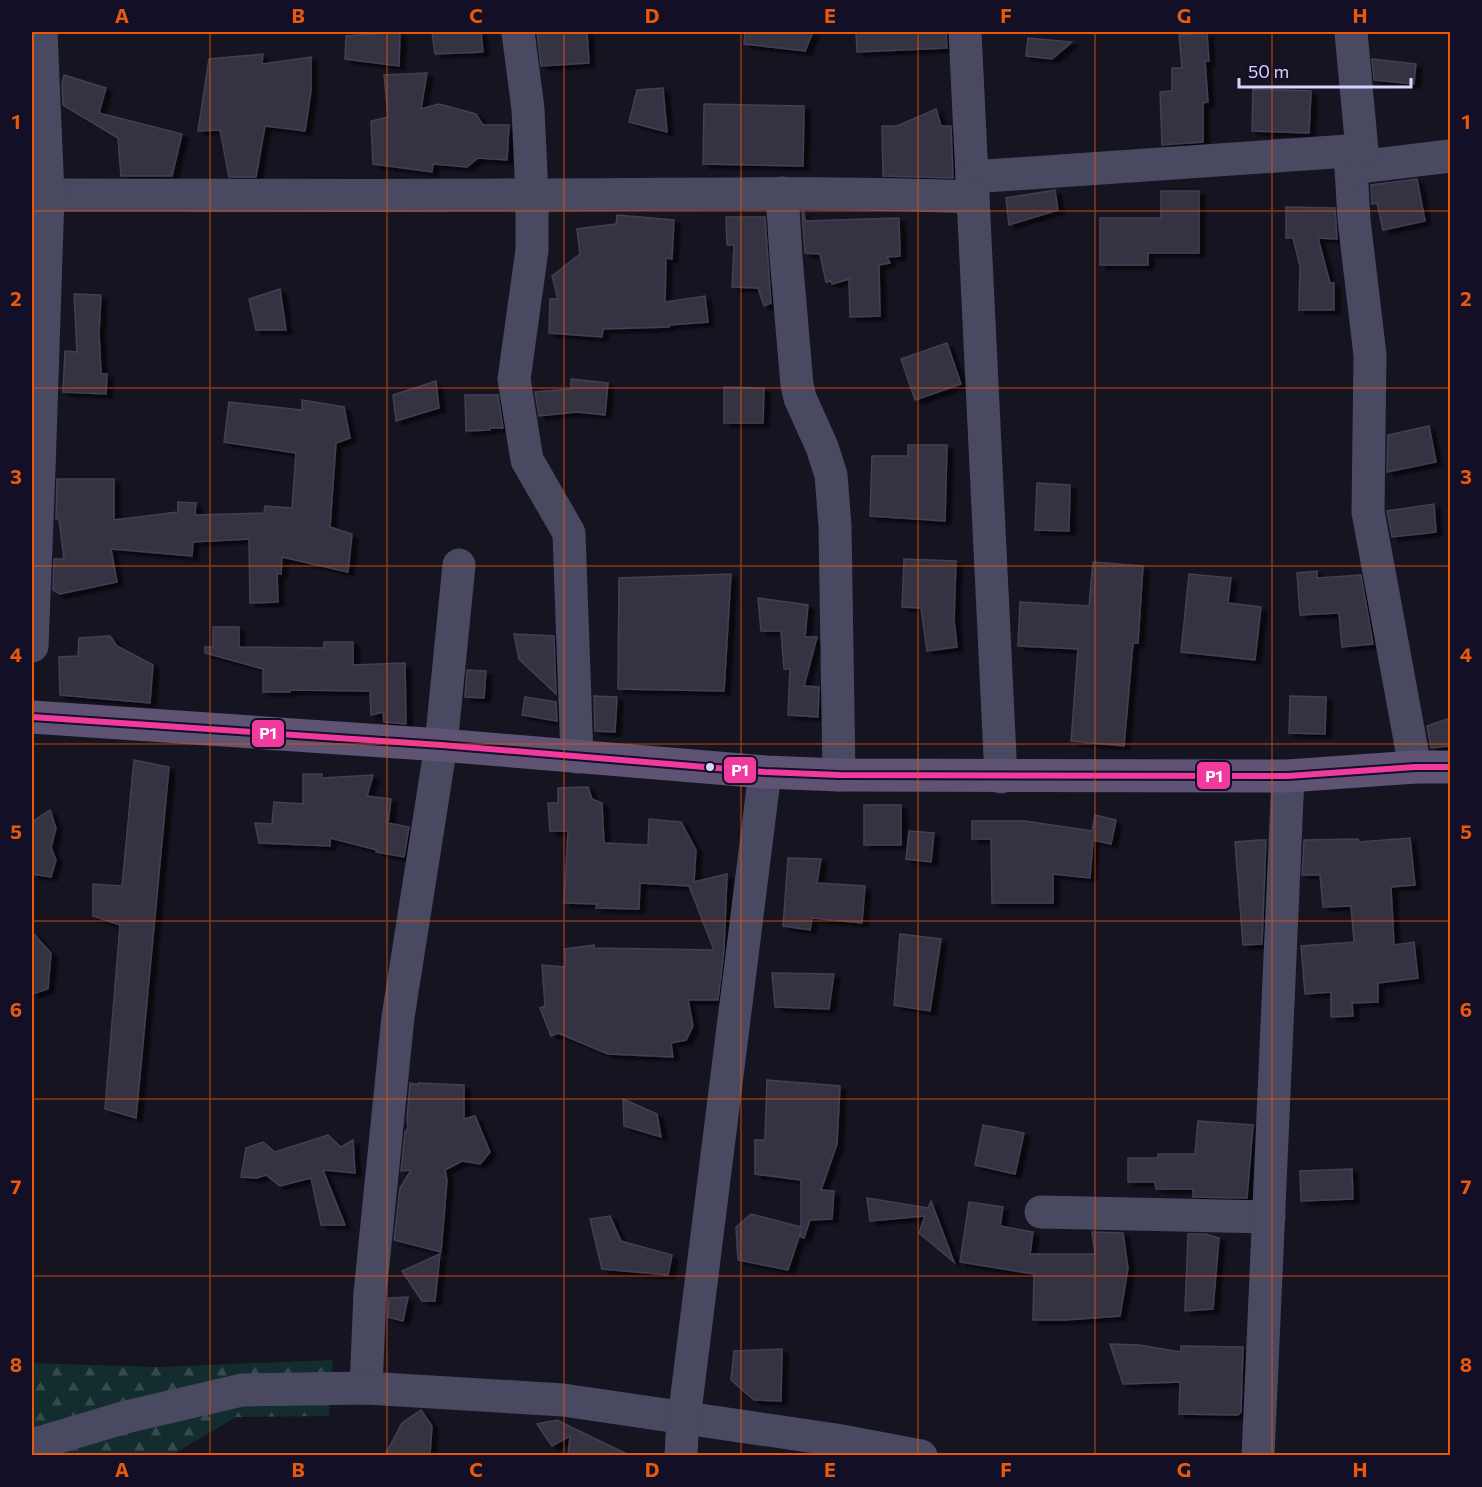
<svg xmlns="http://www.w3.org/2000/svg" width="1482" height="1487" font-family="Commissioner,sans-serif">
	<style>
		.forest { fill: url(#forest-firs) }
		.building { fill: #343243; stroke: #433f54; stroke-width: 1.5; filter: url(#shadow) }
		.lines { fill: none; stroke-linecap: round; stroke-linejoin: round }
		.minor { stroke: #4a4962; stroke-width: 33 }
		.major { stroke: #5e5373; stroke-width: 33 }
		.bus-1-casing { stroke: #130f26; stroke-width: 10 }
		.bus-1 { stroke: #f13a9d; stroke-width: 6 }
		.grid { fill: none; stroke: #e8590c; stroke-width: 1.5; stroke-opacity: 0.55 }
		.bus-dot { fill: #d9d4ff; stroke: #130f26; stroke-width: 2 }
		.line-badge { stroke: #130f26; stroke-width: 2 }
		.badge-label { font-size: 16px; text-anchor: middle; font-weight: bold; fill: #fff }
		.neatline { fill: none; stroke: #e8590c; stroke-width: 2 }
		.grid-label { font-size: 20px; text-anchor: middle; font-weight: bold; fill: #e8590c }
	</style>
	<defs>
		<pattern id="forest-firs" width="22" height="20" patternUnits="userSpaceOnUse" patternTransform="scale(1.5)"><rect width="22" height="20" fill="#132c2d"/><path d="M5 1l3.5 6h-7zM16 11l3.5 6h-7z" fill="#354a4c"/></pattern>
		<filter id="shadow"><feDropShadow dx="6" dy="4" stdDeviation="1.5" flood-color="#0009"/></filter>
	</defs>
	<rect width="100%" height="100%" fill="#161421"/>
	<path class="forest" d="M333,1360L329,1416L236,1417L172,1455L32,1456V1363L158,1367Z"/>
	<g class="building">
		<path d="M400,32L399,66L345,59L346,36Z"/>
		<path d="M432,32H481L483,52L435,54Z"/>
		<path d="M537,32H587L589,63L541,66Z"/>
		<path d="M745,32H813L805,51L744,44Z"/>
		<path d="M856,32H946L947,48L857,52Z"/>
		<path d="M1207,33L1209,61H1205L1208,102L1203,103V142L1162,145L1160,92L1172,91V68H1182L1179,35Z"/>
		<path d="M1028,38L1072,42L1052,59L1026,56Z"/>
		<path d="M263,54L262,64L311,57V91L305,131L265,126L256,177H229L220,130L198,131L209,59Z"/>
		<path d="M1372,59L1416,64L1414,84L1374,80Z"/>
		<path d="M427,73L421,109L439,104L476,114L483,125H509L507,160L478,158L467,167L433,164L432,172L373,164L371,121L388,117L384,75Z"/>
		<path d="M64,75L106,88L99,113L182,134L172,176H121L118,138L63,105L62,84Z"/>
		<path d="M663,88L667,132L629,122L637,90Z"/>
		<path d="M1253,89L1311,91L1309,133L1252,131Z"/>
		<path d="M704,104L804,106L803,166L703,164Z"/>
		<path d="M936,109L941,126H951L953,178L883,176L882,126H897Z"/>
		<path d="M1417,179L1425,221L1383,230L1377,203L1372,204L1371,185Z"/>
		<path d="M1055,190L1058,210L1009,225L1006,198Z"/>
		<path d="M1161,191H1199V253H1148V265H1100V218H1161Z"/>
		<path d="M1286,207L1335,208L1337,239L1318,238L1330,283H1334V310H1299L1300,266L1293,238H1286Z"/>
		<path d="M802,212H804L805,221L899,218L900,256L887,257L890,263L879,265L880,316L850,317L849,279L832,284L831,281L826,282L820,254L805,253Z"/>
		<path d="M617,215L674,220L672,259L666,258L665,302L705,296L708,322L669,325V327L603,329L602,337L549,333L550,299H558L552,276L580,254L577,229L616,224Z"/>
		<path d="M726,217H765L771,303L764,306L758,288L732,287L734,245H727Z"/>
		<path d="M280,289L286,330H256L249,299Z"/>
		<path d="M74,294L101,295L99,333L101,374H107L106,394L63,392L65,351L77,352Z"/>
		<path d="M947,343L961,384L915,400L901,359Z"/>
		<path d="M571,379L608,383L605,415L577,412L539,416L535,392L571,389Z"/>
		<path d="M436,381L439,408L396,421L393,395Z"/>
		<path d="M724,387L764,388L763,423H724Z"/>
		<path d="M465,395H498L503,428H490V430L466,431Z"/>
		<path d="M302,400L344,407L350,438L336,443L330,527L352,534L348,572L282,557L281,574L277,573L278,602L250,603L249,539L193,542L192,556L111,549L117,582L60,594L53,590L54,559H64L59,519H56L57,479H114V520L178,512V502L196,503L195,515L264,513L265,506L292,508L296,453L224,442L229,402L302,410Z"/>
		<path d="M1429,426L1436,462L1387,472L1388,435Z"/>
		<path d="M908,445H947L945,521L870,516L872,456H908Z"/>
		<path d="M1037,483L1070,485L1069,531L1035,530Z"/>
		<path d="M1434,504L1436,532L1392,537L1387,511Z"/>
		<path d="M904,559L956,561L954,620L957,647L927,651L921,608L902,607Z"/>
		<path d="M1093,562L1143,566L1138,643H1133L1124,746L1071,741L1078,649L1018,646L1020,602L1089,606Z"/>
		<path d="M1317,571V578L1361,575L1373,644L1342,647L1339,613L1300,615L1297,573Z"/>
		<path d="M731,574L724,691L618,689L619,578Z"/>
		<path d="M1189,574L1231,578L1228,603L1261,607L1255,660L1181,652Z"/>
		<path d="M758,598L808,605L805,637H817L804,686L819,687L818,717L788,715L790,669H784L781,631H761Z"/>
		<path d="M213,627H239V647L324,648V642H353V665L405,663L406,724L384,722L383,712L371,715L370,691L290,690V692H263V669L205,653V647H213Z"/>
		<path d="M514,634L554,636L556,694L519,659Z"/>
		<path d="M110,636L117,646L153,665L150,703L60,695L59,657L78,656L79,638Z"/>
		<path d="M467,670L486,671L484,698L465,697Z"/>
		<path d="M594,696L617,697L615,732L595,731Z"/>
		<path d="M1290,696L1326,697L1325,734L1289,733Z"/>
		<path d="M525,697L556,702L557,721L522,715Z"/>
		<path d="M1450,718V746L1431,748L1427,726Z"/>
		<path d="M134,760L169,767L136,1118L105,1109L120,925L93,916V884L122,886Z"/>
		<path d="M303,774H322V778L373,775L367,796L391,799L388,823L409,827L404,857L376,852L377,850L330,838V846L259,843L255,823L272,824L274,802L303,804Z"/>
		<path d="M588,787L592,799L602,803L604,843L648,845L649,819L681,822L696,850L694,882L727,874L724,950L718,1000H688L693,1026L686,1040L671,1043L673,1057L608,1054L558,1033L551,1036L540,1008L545,1006L542,965L565,967V949L594,945V948L714,950L689,886L640,883L639,909L596,908L597,904L564,903L568,831H550L548,803H558V788Z"/>
		<rect x="864" y="805" width="37" height="40"/>
		<path d="M50,810L56,828L51,848L56,860L51,877L32,874V822Z"/>
		<path d="M1095,815L1116,820L1111,844L1093,840L1090,878L1053,874V903H992L991,839H972V821H1025L1092,831Z"/>
		<path d="M909,831L934,833L931,862L906,859Z"/>
		<path d="M1410,838L1415,885L1391,887L1394,945L1414,942L1418,978L1378,983V1002L1352,1003L1353,1016L1331,1017V992L1305,994L1301,946L1354,942L1351,906L1323,907L1320,875H1302L1304,840L1358,839L1359,842Z"/>
		<path d="M1260,840H1266L1262,944L1243,945L1235,842Z"/>
		<path d="M788,858L821,859L817,883L865,886L862,923L812,918L810,930L783,926Z"/>
		<path d="M32,932L51,953L48,989L32,994Z"/>
		<path d="M900,934L941,939L930,1011L894,1005Z"/>
		<path d="M772,973L834,974L829,1009L775,1007Z"/>
		<path d="M767,1080L840,1086L837,1144L821,1190L834,1191L832,1219L810,1220L804,1238L801,1237V1231L788,1270L738,1260L736,1227L751,1214L801,1227V1180L755,1174V1140H765Z"/>
		<path d="M410,1083L418,1085V1083L464,1085V1119L475,1116L490,1152L480,1164L462,1161L445,1170L447,1180L441,1252L394,1240L400,1188L411,1170L401,1171L405,1132L408,1128L407,1118Z"/>
		<path d="M623,1099L657,1114L661,1137L624,1126Z"/>
		<path d="M1198,1121L1253,1125L1247,1198L1193,1197V1189H1156L1155,1182H1128V1158H1158V1154H1195Z"/>
		<path d="M983,1125L1024,1133L1015,1174L975,1165Z"/>
		<path d="M328,1135L341,1147L353,1140L355,1173L323,1170L345,1225H321L311,1178L280,1186L266,1175L257,1178L241,1177L246,1148L263,1142L275,1152Z"/>
		<path d="M1352,1169L1353,1199L1301,1201L1300,1171Z"/>
		<path d="M867,1198L928,1208L931,1201L954,1262L919,1233L925,1216L870,1221Z"/>
		<path d="M969,1202L1003,1207L1000,1226L1033,1232L1030,1254H1095L1092,1232L1123,1233L1128,1268L1120,1316L1065,1320H1033L1034,1274L960,1262Z"/>
		<path d="M610,1216L621,1241L672,1255L668,1275L602,1269L590,1219Z"/>
		<path d="M1188,1234H1205L1219,1238L1213,1309L1185,1311Z"/>
		<path d="M440,1254L435,1301H422L402,1271Z"/>
		<path d="M408,1297L403,1321L388,1317L389,1298Z"/>
		<path d="M1110,1344L1139,1345L1181,1352V1346L1243,1347L1241,1412L1238,1415L1179,1414L1180,1382L1123,1384Z"/>
		<path d="M782,1349L781,1401L754,1400L731,1380L734,1351Z"/>
		<path d="M421,1410L432,1426L430,1455H385L402,1423Z"/>
		<path d="M557,1420L579,1431L629,1455H568L570,1436L552,1446L537,1424Z"/>
	</g>
	<g class="lines">
		<g class="minor">
			<path d="M518,32L528,109L532,195V250L514,379L527,460L569,533L577,757"/>
			<path d="M965,32L1001,777"/>
			<path d="M1351,32L1362,150L1351,168L1354,220L1370,355L1368,512L1415,767"/>
			<path d="M1351,168L1450,156"/>
			<path d="M972,177L1362,150"/>
			<path d="M782,193L786,257L797,385L800,398L822,447L831,475L835,526L839,775"/>
			<path d="M48,195C209,195 370,196 531,195C679,195 826,191 973,197"/>
			<path d="M32,646L39,470L48,195L41,32"/>
			<path d="M1041,1212L1269,1217"/>
			<path d="M366,1388L370,1293L398,1017L441,745L459,565"/>
			<path d="M32,1445L126,1417L242,1390L366,1388L563,1400L836,1440L921,1456"/>
			<path d="M681,1456L682,1435L765,772"/>
			<path d="M1258,1456L1288,776"/>
		</g>
		<path class="major" d="M32,717L441,745L765,772L839,775L1288,776L1415,767H1450"/>
		<g class="bus-1-casing">
			<path id="bus-1" d="M32,717L441,745L765,772L839,775L1288,776L1415,767H1450"/>
		</g>
		<use href="#bus-1" class="bus-1"/>
	</g>
	<path class="grid" d="M210,32V1456M387,32V1456M564,32V1456M741,32V1456M918,32V1456M1095,32V1456M1272,32V1456M32,211H1450M32,388H1450M32,566H1450M32,744H1450M32,921H1450M32,1099H1450M32,1276H1450"/>
	<circle class="bus-dot" cx="710" cy="767" r="5"/>
	<g class="line-badge">
		<rect x="251" y="719" width="34" height="29" rx="6" fill="#f13a9d"/>
		<rect x="723" y="756" width="34" height="28" rx="6" fill="#f13a9d"/>
		<rect x="1196" y="761" width="35" height="29" rx="6" fill="#f13a9d"/>
	</g>
	<g class="badge-label">
		<text x="268" y="739">P1</text>
		<text x="740" y="776">P1</text>
		<text x="1214" y="782">P1</text>
	</g>
	<rect width="1482" height="1487" fill="none" stroke="#130f26" stroke-width="66"/>
	<path d="M1239 78v9h172v-9" fill="none" stroke="#d9d4ff" stroke-width="3"/>
	<text x="1248" y="78" font-size="18" fill="#d9d4ff" stroke="#130f26" stroke-width="4.5" paint-order="stroke">50 m</text>
	<rect x="33" y="33" width="1416" height="1421" class="neatline"/>
	<g class="grid-label">
		<text x="122" y="23">A</text>
		<text x="298" y="23">B</text>
		<text x="476" y="23">C</text>
		<text x="652" y="23">D</text>
		<text x="830" y="23">E</text>
		<text x="1006" y="23">F</text>
		<text x="1184" y="23">G</text>
		<text x="1360" y="23">H</text>
		<text x="16" y="129">1</text>
		<text x="1466" y="129">1</text>
		<text x="16" y="306">2</text>
		<text x="1466" y="306">2</text>
		<text x="16" y="484">3</text>
		<text x="1466" y="484">3</text>
		<text x="16" y="662">4</text>
		<text x="1466" y="662">4</text>
		<text x="16" y="839">5</text>
		<text x="1466" y="839">5</text>
		<text x="16" y="1017">6</text>
		<text x="1466" y="1017">6</text>
		<text x="16" y="1194">7</text>
		<text x="1466" y="1194">7</text>
		<text x="16" y="1372">8</text>
		<text x="1466" y="1372">8</text>
		<text x="122" y="1477">A</text>
		<text x="298" y="1477">B</text>
		<text x="476" y="1477">C</text>
		<text x="652" y="1477">D</text>
		<text x="830" y="1477">E</text>
		<text x="1006" y="1477">F</text>
		<text x="1184" y="1477">G</text>
		<text x="1360" y="1477">H</text>
	</g>
</svg>
